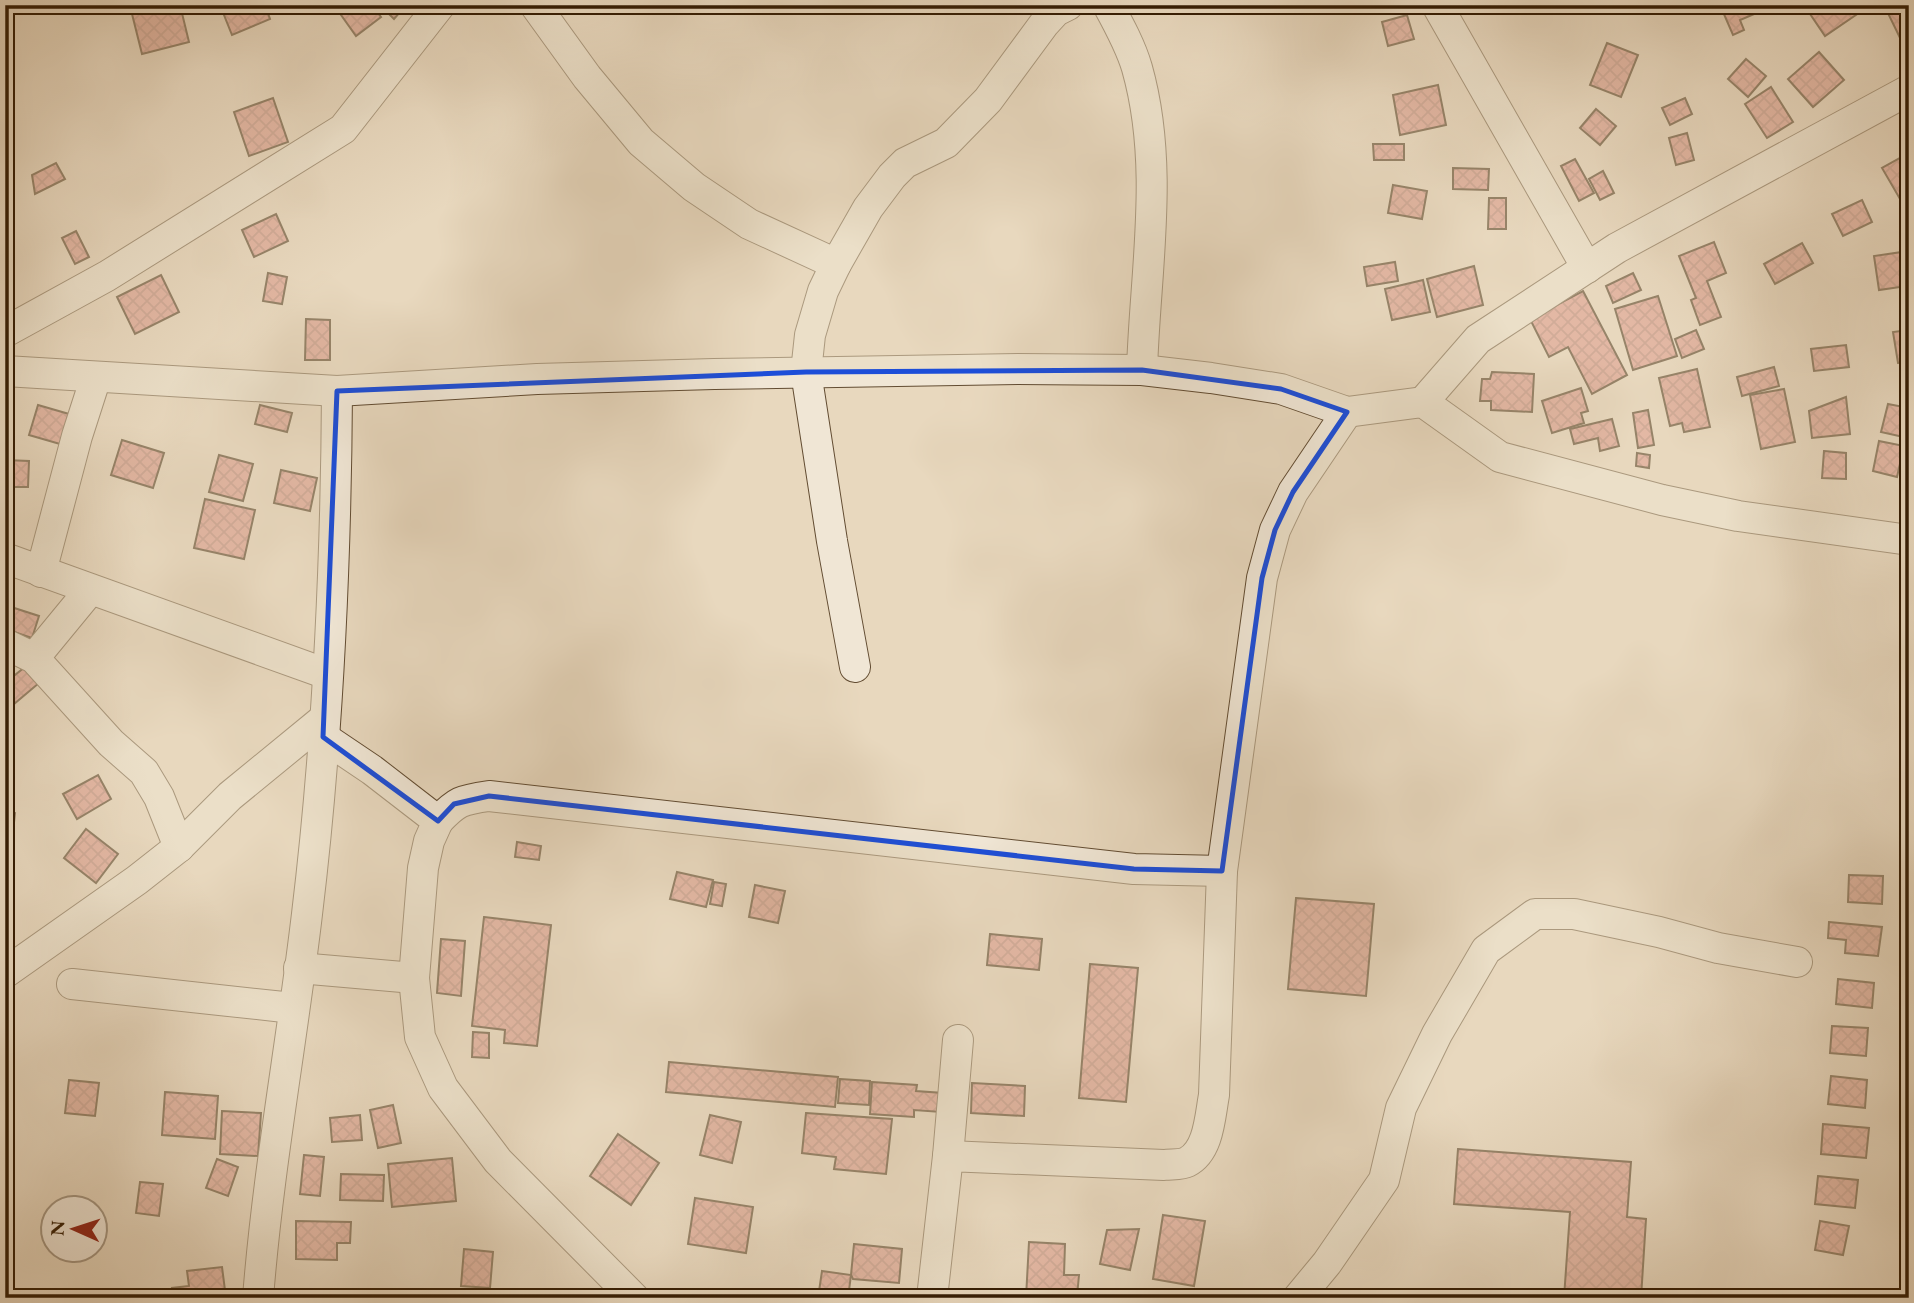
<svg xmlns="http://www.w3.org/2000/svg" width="1914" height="1303" font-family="'EB Garamond',serif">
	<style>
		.building { fill: url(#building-cross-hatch); stroke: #351d04; stroke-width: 2 }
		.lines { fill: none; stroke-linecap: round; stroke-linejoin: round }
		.minor-casing { stroke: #624c32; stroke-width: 32 }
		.minor { stroke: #f0e6d5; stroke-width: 30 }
		.marked { fill: none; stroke: #1d4ed8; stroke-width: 5; stroke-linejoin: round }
	</style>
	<defs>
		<pattern id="building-cross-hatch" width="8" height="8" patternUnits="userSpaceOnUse" patternTransform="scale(1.75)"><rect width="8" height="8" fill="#de9086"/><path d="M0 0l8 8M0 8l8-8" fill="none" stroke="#b5756b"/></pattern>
	</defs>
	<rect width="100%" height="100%" fill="#e8d8be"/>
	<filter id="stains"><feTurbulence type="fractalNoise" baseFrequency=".00286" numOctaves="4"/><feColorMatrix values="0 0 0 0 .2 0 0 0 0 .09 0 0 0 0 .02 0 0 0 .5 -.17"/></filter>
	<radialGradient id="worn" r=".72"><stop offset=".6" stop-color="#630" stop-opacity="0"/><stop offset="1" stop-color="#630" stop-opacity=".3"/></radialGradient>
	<g class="building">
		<path d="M168,5H180L189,42L142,54L132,14Z"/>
		<path d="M220,5H265L270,19L232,35Z"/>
		<path d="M334,5H372L381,17L356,36Z"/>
		<path d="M380,5H406L394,19Z"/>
		<path d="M1496,5H1513L1499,11Z"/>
		<path d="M1720,5H1764L1766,9L1740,20L1744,30L1733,35Z"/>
		<path d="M1804,5H1869V6L1825,36Z"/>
		<path d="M1884,5H1909V36L1901,40Z"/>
		<path d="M1407,15L1414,39L1388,46L1382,22Z"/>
		<path d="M1607,43L1638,55L1621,97L1590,85Z"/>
		<path d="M1819,52L1844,80L1813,107L1788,79Z"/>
		<path d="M1746,59L1766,76L1748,97L1728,79Z"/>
		<path d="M1438,85L1446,125L1400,135L1393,95Z"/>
		<path d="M1771,87L1793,122L1767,138L1745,104Z"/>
		<path d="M273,98L288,142L249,156L234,112Z"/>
		<path d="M1685,98L1692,114L1670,125L1662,108Z"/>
		<path d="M1596,109L1616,126L1600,145L1580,128Z"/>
		<path d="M1687,133L1694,160L1676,165L1669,138Z"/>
		<path d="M1373,144H1404V160H1374Z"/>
		<path d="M1909,153V194L1900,199L1882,168Z"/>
		<path d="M1575,159L1594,193L1579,201L1561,166Z"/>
		<path d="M56,163L65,179L35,194L32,175Z"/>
		<path d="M1453,168L1489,169L1488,190L1453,189Z"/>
		<path d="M1603,171L1614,193L1600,200L1589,179Z"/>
		<path d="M1393,185L1427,191L1422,219L1388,213Z"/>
		<path d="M1489,198H1506V229H1488Z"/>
		<path d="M1862,200L1872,222L1843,236L1832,214Z"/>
		<path d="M276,214L288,241L254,257L242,230Z"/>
		<path d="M76,231L89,257L75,264L62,238Z"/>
		<path d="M1714,242L1726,273L1707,281L1721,317L1700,325L1691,300L1696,298L1679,256Z"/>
		<path d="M1802,243L1813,263L1775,284L1764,264Z"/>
		<path d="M1902,252L1907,286L1879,290L1874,256Z"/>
		<path d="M1395,262L1398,281L1367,286L1364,267Z"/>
		<path d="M1474,266L1483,305L1437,317L1427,279Z"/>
		<path d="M268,273L287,277L282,304L263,301Z"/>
		<path d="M1633,273L1641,290L1613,303L1606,286Z"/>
		<path d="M161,275L179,312L135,334L117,297Z"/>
		<path d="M1423,280L1430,312L1392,320L1385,289Z"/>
		<path d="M1583,291L1627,375L1592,394L1568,347L1549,357L1530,319Z"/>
		<path d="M1658,296L1677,356L1633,370L1615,309Z"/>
		<path d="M306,319L330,320V360H305Z"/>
		<path d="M1696,330L1704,349L1682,358L1675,339Z"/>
		<path d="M1909,330V362L1898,363L1893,332Z"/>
		<path d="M1846,345L1849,367L1814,371L1811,349Z"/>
		<path d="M1774,367L1779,386L1742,396L1737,377Z"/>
		<path d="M1697,369L1710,427L1684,432L1682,423L1670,426L1659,378Z"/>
		<path d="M1492,372L1534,374L1532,412L1491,410V401H1480L1482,379H1490Z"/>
		<path d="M1581,388L1588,411L1581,413L1584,423L1552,433L1542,401Z"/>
		<path d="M1784,389L1795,442L1761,449L1750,395Z"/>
		<path d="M1846,397L1850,434L1812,438L1809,411Z"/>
		<path d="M1888,404L1909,408L1908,438L1881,432Z"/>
		<path d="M38,405L69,414L60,444L29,435Z"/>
		<path d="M260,405L292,413L287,432L255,424Z"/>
		<path d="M1648,410L1654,445L1638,448L1633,413Z"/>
		<path d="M1612,419L1619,446L1600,451L1598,438L1574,444L1570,429Z"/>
		<path d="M122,440L164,453L153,488L111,475Z"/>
		<path d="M1879,441L1904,446L1897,477L1873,471Z"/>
		<path d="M1824,451L1846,453V479L1822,478Z"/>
		<path d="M1637,453L1650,455L1649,468L1636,466Z"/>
		<path d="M219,455L253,464L243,501L209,492Z"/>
		<path d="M5,460L29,461L28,487H5Z"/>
		<path d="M281,470L317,478L310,511L274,503Z"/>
		<path d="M205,499L255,510L244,559L194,548Z"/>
		<path d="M5,605L39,616L32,638L5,629Z"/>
		<path d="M25,667L39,683L14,704L5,693V683Z"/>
		<path d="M98,775L111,799L77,819L63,794Z"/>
		<path d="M5,811L15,813L12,841L5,840Z"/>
		<path d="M86,829L118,854L96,883L64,858Z"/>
		<path d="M517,842L541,846L539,860L515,857Z"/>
		<path d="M677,872L713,880L706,907L670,899Z"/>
		<path d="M1849,875L1883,876L1882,904L1848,902Z"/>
		<path d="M714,882L726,884L722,906L710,904Z"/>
		<path d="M755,885L785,891L778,923L749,917Z"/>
		<path d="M1296,898L1374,904L1366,996L1288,989Z"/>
		<path d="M484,917L551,925L537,1046L504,1043L505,1030L472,1026Z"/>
		<path d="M1829,922L1882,927L1878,956L1845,953L1846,940L1828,938Z"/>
		<path d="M990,934L1042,939L1039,970L987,965Z"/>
		<path d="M441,939L465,941L461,996L437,993Z"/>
		<path d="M1090,964L1138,968L1126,1102L1079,1098Z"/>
		<path d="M1838,979L1874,983L1872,1008L1836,1004Z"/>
		<path d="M1832,1026L1868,1028L1866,1056L1830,1053Z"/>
		<path d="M473,1032L489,1033V1058L472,1057Z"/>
		<path d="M669,1062L838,1077L835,1107L666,1092Z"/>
		<path d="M1831,1076L1867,1080L1865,1108L1828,1104Z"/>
		<path d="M840,1079L870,1081L869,1105L838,1103Z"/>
		<path d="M69,1080L99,1083L95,1116L65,1113Z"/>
		<path d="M872,1082L917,1085L916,1091L943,1093L941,1112L914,1110V1117L870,1114Z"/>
		<path d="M972,1083L1025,1086L1024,1116L971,1113Z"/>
		<path d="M165,1092L218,1096L215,1139L162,1135Z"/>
		<path d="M393,1105L401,1143L378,1148L370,1110Z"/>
		<path d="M222,1111L261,1113L258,1156L220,1154Z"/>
		<path d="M806,1113L892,1119L886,1174L834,1169L836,1157L802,1153Z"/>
		<path d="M360,1115L362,1140L332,1142L330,1118Z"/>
		<path d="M710,1115L741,1122L732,1163L700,1155Z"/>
		<path d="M1823,1124L1869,1128L1866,1158L1821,1154Z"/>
		<path d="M618,1134L659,1163L631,1205L590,1176Z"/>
		<path d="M1458,1149L1631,1162L1627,1217L1646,1219L1641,1298H1564L1570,1212L1454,1204Z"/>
		<path d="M304,1155L324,1157L320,1196L300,1194Z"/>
		<path d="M452,1158L456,1201L392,1207L388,1164Z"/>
		<path d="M217,1159L238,1167L228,1196L206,1188Z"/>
		<path d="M341,1174L384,1175L383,1201L340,1200Z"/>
		<path d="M1818,1176L1858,1180L1855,1208L1815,1204Z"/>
		<path d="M140,1182L163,1184L159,1216L136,1213Z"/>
		<path d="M695,1198L753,1207L746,1253L688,1244Z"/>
		<path d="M1163,1215L1205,1221L1194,1286L1153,1279Z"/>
		<path d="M296,1221L351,1222L350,1243H337V1260L296,1259Z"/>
		<path d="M1820,1221L1849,1226L1843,1255L1815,1250Z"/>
		<path d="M1139,1229L1130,1270L1100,1264L1107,1230Z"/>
		<path d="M1029,1242L1065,1244L1064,1275H1079L1077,1296L1026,1298Z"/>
		<path d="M854,1244L902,1249L899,1283L853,1279L851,1275Z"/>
		<path d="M464,1249L493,1252L490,1288L461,1286Z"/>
		<path d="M222,1267L226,1298H173L172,1288L189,1286L187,1271Z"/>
		<path d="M822,1271L851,1275L848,1298H818Z"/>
		<path d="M757,1292L793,1294V1298H757Z"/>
	</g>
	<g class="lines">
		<g class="minor-casing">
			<g id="minor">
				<path d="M535,5L587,77L641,142L694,187L749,224L836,264"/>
				<path d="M1108,5C1119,25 1131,47 1137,68C1165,167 1145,270 1142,370"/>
				<path d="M1437,5L1587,268"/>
				<path d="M5,332L107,276L343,129L440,5"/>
				<path d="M5,371L337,391L537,379L714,374L1018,369L1142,370L1211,378L1281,389L1347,412L1423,402L1500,457L1662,500L1738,516L1909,540"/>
				<path d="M1423,402L1478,339L1617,248L1909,90"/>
				<path d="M5,558L327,674"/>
				<path d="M41,572L77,436L96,377"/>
				<path d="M5,644L34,658L111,743L144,772L159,797L179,847"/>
				<path d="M34,658L90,590"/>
				<path d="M855,667L832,541L806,372L810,335L823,291L836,264L868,208L892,176L905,163L946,143L988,100L1044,24L1056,11L1068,5"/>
				<path d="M323,737L372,770L438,821L429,841L423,868L414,978L420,1037L443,1088L498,1161L634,1298"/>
				<path d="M438,821C457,801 461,800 489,796L1134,869L1222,871"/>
				<path d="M299,968L414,978"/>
				<path d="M5,973L137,880L179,847L230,796L324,719"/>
				<path d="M72,984L293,1008"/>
				<path d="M948,1156L958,1040"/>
				<path d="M258,1298C268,1169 292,1042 307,914C328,741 336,565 337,391"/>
				<path d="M932,1298L948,1156L1164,1165C1171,1164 1181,1165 1187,1162C1209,1151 1210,1116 1214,1095L1222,871L1262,578L1275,530L1293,492L1347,412"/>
				<path d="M1298,1298L1327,1263L1384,1180L1401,1108L1437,1034L1486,950L1535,914H1574L1659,932L1718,948L1797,962"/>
			</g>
		</g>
		<use href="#minor" class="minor"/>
	</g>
	<path d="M0 0H1914V1303H0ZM1142,370L1281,389L1347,412L1293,492L1275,530L1262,578L1222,871L1134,869L489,796L454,804L438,821L323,737L337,391L806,372Z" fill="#e8d8be" fill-opacity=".55" fill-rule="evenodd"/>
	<path class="marked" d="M1142,370L1281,389L1347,412L1293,492L1275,530L1262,578L1222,871L1134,869L489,796L454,804L438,821L323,737L337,391L806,372Z"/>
	<rect width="1914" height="1303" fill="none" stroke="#e8d8be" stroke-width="28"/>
	<rect x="7" y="7" width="1900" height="1289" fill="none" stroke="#351d04" stroke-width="3.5"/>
	<rect x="14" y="14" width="1886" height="1275" fill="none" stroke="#351d04" stroke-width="2"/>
	<g transform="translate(74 1229) rotate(273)"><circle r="33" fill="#f0e6d5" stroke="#a59681" stroke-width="2"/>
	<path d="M0-5L12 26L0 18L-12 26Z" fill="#8f2418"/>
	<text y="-10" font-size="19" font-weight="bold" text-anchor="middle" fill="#351d04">N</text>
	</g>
	<rect width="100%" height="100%" filter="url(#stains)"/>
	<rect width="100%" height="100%" fill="url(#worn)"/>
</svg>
